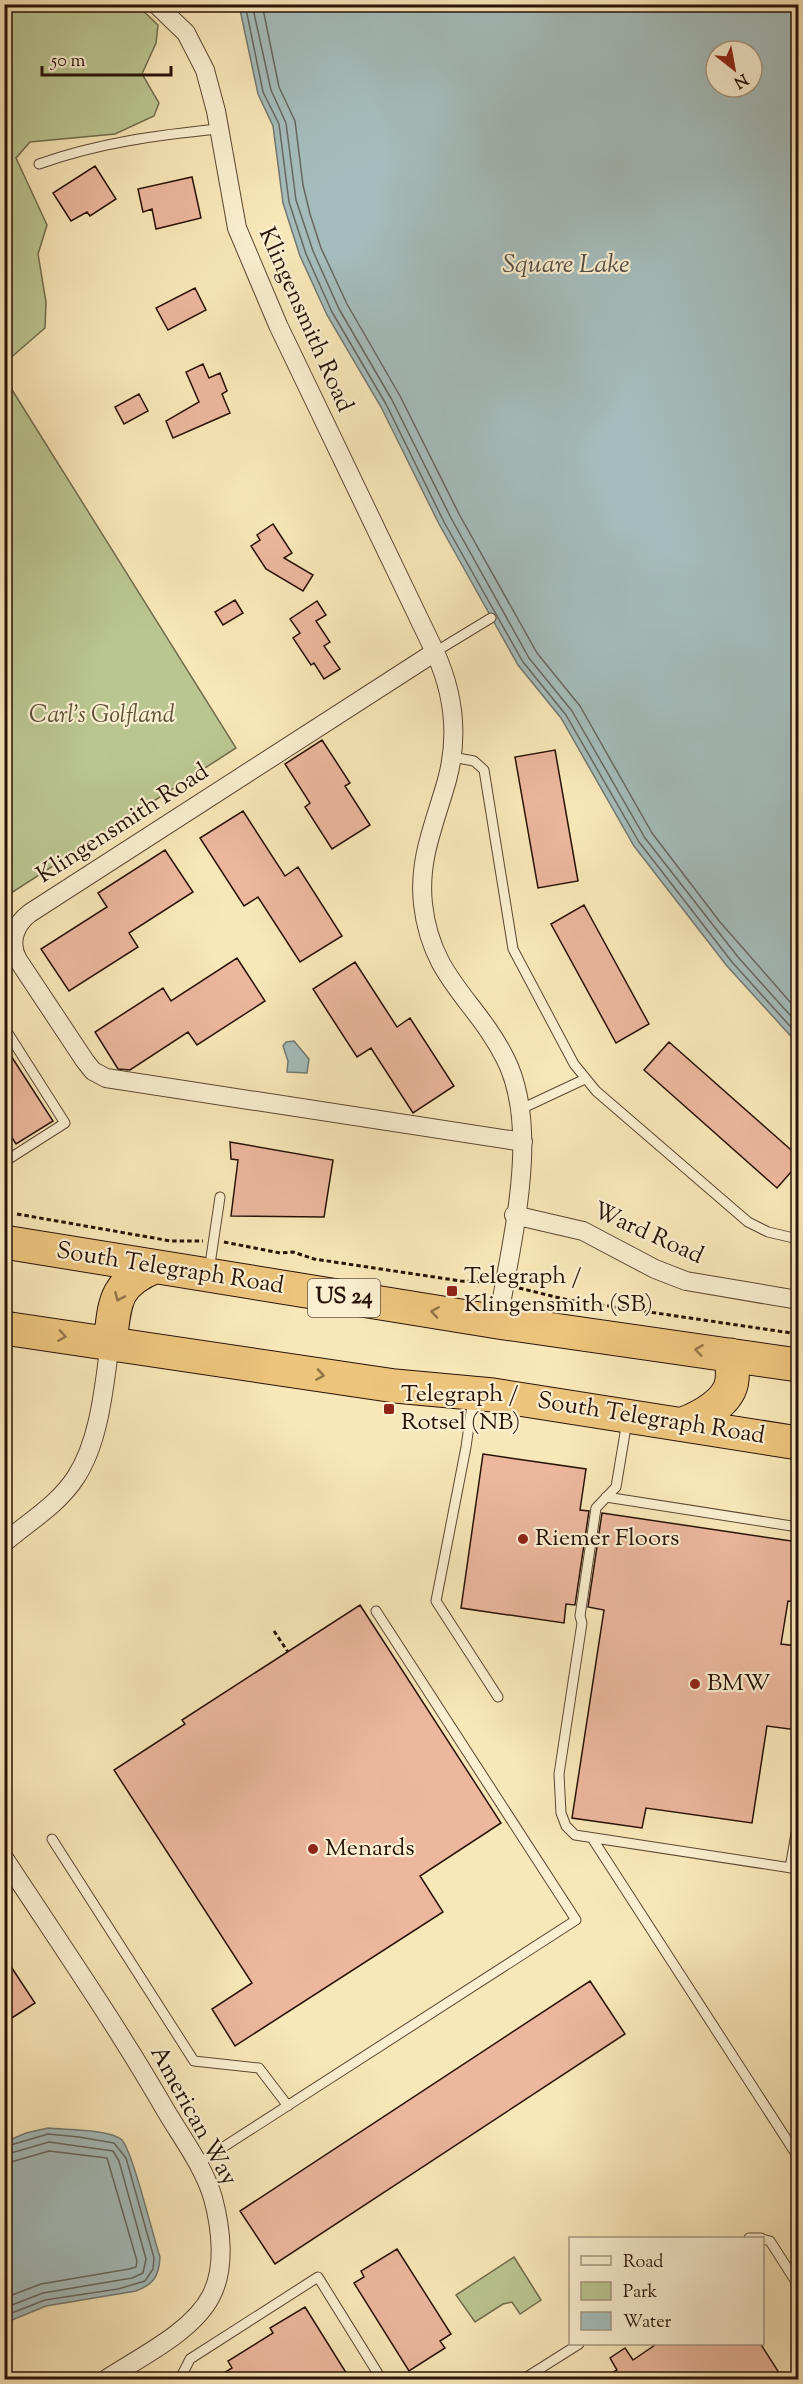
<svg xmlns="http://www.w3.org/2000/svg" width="803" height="2384" font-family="'Sorts Mill Goudy',serif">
  <rect width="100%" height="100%" fill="#f8e7b8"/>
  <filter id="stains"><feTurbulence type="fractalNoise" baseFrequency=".00333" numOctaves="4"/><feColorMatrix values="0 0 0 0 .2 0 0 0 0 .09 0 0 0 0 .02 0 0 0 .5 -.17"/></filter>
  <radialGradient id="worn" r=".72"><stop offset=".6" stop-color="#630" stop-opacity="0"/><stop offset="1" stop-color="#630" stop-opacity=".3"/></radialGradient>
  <path fill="#bac691" stroke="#716c4c" stroke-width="1.5" d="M137 5 158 25 156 43 142 74 159 103 154 116 115 134 30 142 16 158 47 225 38 254 46 302 45 328 7 361 4 357 5 5Z
    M4 377 236 748 5 897H4Z
    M514 2257 541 2300 520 2314 512 2302 503 2304 475 2322 456 2295Z"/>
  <path fill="#a4bcbb" stroke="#727873" stroke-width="1.5" fill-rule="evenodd" d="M239 5H798V1044L727 966 634 846 561 718 518 665 439 524 381 407 327 315 300 256 283 203 273 126 258 94ZM716 51H752V87H716Z
    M294 1041 309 1059 307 1073 287 1072 288 1061 283 1046 286 1042Z
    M48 2128C66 2130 107 2129 121 2139 132 2148 153 2237 160 2257 159 2276 154 2284 136 2291L46 2306 5 2323V2142L26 2133Z"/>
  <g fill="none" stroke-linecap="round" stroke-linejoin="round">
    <path stroke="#666761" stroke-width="1.5" d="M245 4 263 92 279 124 289 202 306 254 332 312 386 404 444 522 523 662 566 715 639 842 732 962 798 1035
      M252 4 271 90 286 123 296 200 313 251 339 309 392 400 451 518 529 658 572 711 645 838 738 957 798 1024
      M262 4 279 87 295 121 303 185 310 214 321 248 347 304 400 396 459 514 537 653 580 706 652 833 720 922 798 1011
      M4 2147 48 2134 79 2137 114 2143 126 2158 154 2258 153 2269 145 2281 118 2289 45 2300 4 2316
      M4 2155 49 2142 113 2151 119 2161 146 2259 143 2273 132 2278 43 2293 4 2308
      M4 2164 49 2151 107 2158 137 2261 136 2267 129 2269 41 2284 4 2298"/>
  </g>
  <path fill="#ecb79d" stroke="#281207" stroke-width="1.5" d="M95 166 116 199 90 216 87 212 71 221 53 193Z
    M192 177 201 218 156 229 152 209 143 212 138 189Z
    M195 288 206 310 168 330 156 308Z
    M203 364 209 378 220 373 227 391 222 394 230 413 173 438 166 421 199 402 186 372Z
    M139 394 148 411 124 424 115 407Z
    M273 524 292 553 284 558 313 575 303 591 266 569 251 546 260 540 257 535Z
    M235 600 243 613 223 625 215 612Z
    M317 601 326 615 316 621 330 642 324 646 340 669 324 679 314 663 311 665 293 638 300 633 290 619Z
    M322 740 350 783 345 786 370 825 332 849 305 807 310 803 285 764Z
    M555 750 578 881 538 888 515 757Z
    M243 811 285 876 298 867 342 936 300 962 258 897 244 906 200 838Z
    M165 850 193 892 129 933 138 947 69 991 41 949 107 907 98 893Z
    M584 905 649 1024 616 1043 551 924Z
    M237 958 265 1001 197 1045 188 1032 130 1070 118 1069 95 1032 163 988 171 1001Z
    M355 962 397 1027 410 1018 454 1086 413 1113 371 1048 357 1057 313 989Z
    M669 1042 798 1156V1164L777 1188 644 1070Z
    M4 1045 53 1121 16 1144 4 1125Z
    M230 1142 333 1160 324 1217 231 1216 238 1160 231 1159Z
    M483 1454 586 1469 580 1510 589 1511 575 1605 566 1604 564 1623 461 1608Z
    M602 1513 798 1542V1602L788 1601 781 1644 798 1646 797 1730 767 1726 752 1823 646 1808 642 1828 572 1818 604 1610 588 1607Z
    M360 1605 501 1823 420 1876 443 1912 235 2046 212 2009 252 1983 114 1770 185 1724 182 1720Z
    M4 1956 35 2003 4 2023Z
    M590 1981 625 2034 275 2264 240 2211Z
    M397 2249 451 2334 440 2341 445 2348 409 2371 354 2283 364 2277 361 2271Z
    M305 2307 350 2379H214L232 2368 228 2361 273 2333 270 2328Z
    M658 2343H760L783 2379H715L711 2374 703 2379H601L617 2370 610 2358 625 2348 633 2360Z"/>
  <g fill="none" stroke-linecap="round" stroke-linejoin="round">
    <g stroke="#5c4733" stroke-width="11">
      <path id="lane" d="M39 164C98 143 157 135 219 129
        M435 652 491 618
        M452 757 474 761 484 770 513 949 574 1064 596 1091 748 1222 768 1232 798 1239
        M4 1027 65 1123 4 1162
        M521 1109 585 1079
        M4 1208 5 1237
        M209 1271 220 1197
        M473 1398 466 1447 436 1601 498 1697
        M627 1421 616 1487 596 1508 580 1616 582 1623 559 1774 561 1813 566 1826 575 1835 798 1869
        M606 1497 798 1527
        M592 1838 798 2157
        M52 1839 194 2061 259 2068 288 2106
        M790 1868 798 1822
        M197 2164 576 1920 376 1611
        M749 2238H761
        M762 2239 770 2241 798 2285
        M183 2380 181 2377 190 2359 318 2277 382 2380
        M522 2380 579 2344"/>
    </g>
    <g stroke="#5c4733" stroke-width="20">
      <path id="street" d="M156 4 186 33 205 70 216 111 237 228 278 325 435 652C454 694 459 736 447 780 435 823 418 859 423 904 431 978 476 1000 505 1058 542 1130 510 1245 498 1322
        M435 652 30 913C15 924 8 943 18 960L85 1061 93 1071 106 1078 523 1142
        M514 1215 583 1231 655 1269 686 1281 798 1300
        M4 1543C28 1522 58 1505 76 1477 100 1440 104 1386 110 1343
        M4 1858C59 1942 116 2024 166 2111 182 2138 204 2167 213 2198 221 2228 226 2268 211 2296 193 2332 138 2358 105 2380"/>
    </g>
    <g stroke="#281207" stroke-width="35">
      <path id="highway" d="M4 1242 498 1322 798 1365
        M4 1328 395 1386 493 1395 798 1443
        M110 1343C115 1304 113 1284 154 1267
        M683 1424C701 1417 730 1402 732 1380 733 1372 732 1363 731 1355"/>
    </g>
    <path stroke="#281207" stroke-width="3" stroke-dasharray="4.5 3" stroke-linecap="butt" d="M17 1214 171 1241H203
      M224 1242 280 1253 293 1252 314 1259 461 1281 489 1282
      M519 1288 568 1300 798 1334
      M274 1631 288 1652"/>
    <use href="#lane" stroke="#faefd1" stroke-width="9"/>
    <use href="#street" stroke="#faefd1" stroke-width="18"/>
    <use href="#highway" stroke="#ecc47c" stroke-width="33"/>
  </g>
  <defs><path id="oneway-chevron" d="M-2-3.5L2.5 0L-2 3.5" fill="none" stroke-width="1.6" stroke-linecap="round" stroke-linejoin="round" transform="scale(1.5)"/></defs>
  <g stroke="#947447">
    <use href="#oneway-chevron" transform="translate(119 1297) rotate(114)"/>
    <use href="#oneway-chevron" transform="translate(435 1312) rotate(-171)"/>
    <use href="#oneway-chevron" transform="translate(62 1336) rotate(8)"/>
    <use href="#oneway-chevron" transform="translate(699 1350) rotate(-172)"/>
    <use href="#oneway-chevron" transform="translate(320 1375) rotate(9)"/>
  </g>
  <g fill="#8f2418" stroke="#faefd1" stroke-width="2">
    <rect x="446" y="1285" width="12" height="12" rx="3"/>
    <rect x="383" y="1403" width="12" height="12" rx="3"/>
    <circle cx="523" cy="1539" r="6"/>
    <circle cx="695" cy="1684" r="6"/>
    <circle cx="313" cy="1849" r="6"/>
  </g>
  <g text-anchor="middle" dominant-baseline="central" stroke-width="4.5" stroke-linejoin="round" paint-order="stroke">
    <rect fill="#faefd1" stroke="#675444" stroke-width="1.5" x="308" y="1279" width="72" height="38" rx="4.5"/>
    <g font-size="22" font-weight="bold" fill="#281207">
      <text x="344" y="1298">US 24</text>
    </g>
    <g font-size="24" fill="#281207" stroke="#faefd1">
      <text transform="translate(305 320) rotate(66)">Klingensmith Road</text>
      <text transform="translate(123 824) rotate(-33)">Klingensmith Road</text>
      <text transform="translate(648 1234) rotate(24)">Ward Road</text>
      <text transform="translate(170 1269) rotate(9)">South Telegraph Road</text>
      <text transform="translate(651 1419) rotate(9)">South Telegraph Road</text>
      <text transform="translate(193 2116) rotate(61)">American Way</text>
    </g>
    <g font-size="24" font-style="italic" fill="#5b5137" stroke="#faefd1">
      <text x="102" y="716">Carl's Golfland</text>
    </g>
    <g font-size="24" fill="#281207" stroke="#faefd1" text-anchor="start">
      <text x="464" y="1277">Telegraph /<tspan x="464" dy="28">Klingensmith (SB)</tspan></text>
      <text x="401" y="1395">Telegraph /<tspan x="401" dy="28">Rotsel (NB)</tspan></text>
      <text x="535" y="1539">Riemer Floors</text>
      <text x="707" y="1684">BMW</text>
      <text x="325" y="1849">Menards</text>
    </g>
    <g font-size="26" font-style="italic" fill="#534e46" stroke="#faefd1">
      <text x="566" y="265">Square Lake</text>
    </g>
  </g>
  <rect width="803" height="2384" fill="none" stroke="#f8e7b8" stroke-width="24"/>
  <rect x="6" y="6" width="791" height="2372" fill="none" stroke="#281207" stroke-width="3"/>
  <rect x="12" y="12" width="779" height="2360" fill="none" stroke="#281207" stroke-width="1.5"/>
  <rect x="569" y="2237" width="195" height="108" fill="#faefd1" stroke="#a69780" stroke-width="1.5"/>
  <rect x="581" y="2256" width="30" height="9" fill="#faefd1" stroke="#a69780" stroke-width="1.5"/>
  <text x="623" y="2267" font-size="18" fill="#281207">Road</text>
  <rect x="581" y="2282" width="30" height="18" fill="#bac691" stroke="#a69780" stroke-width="1.5"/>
  <text x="623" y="2297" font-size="18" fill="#281207">Park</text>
  <rect x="581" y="2312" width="30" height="18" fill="#a4bcbb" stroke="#a69780" stroke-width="1.5"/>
  <text x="623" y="2327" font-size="18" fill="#281207">Water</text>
  <g transform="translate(734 69) rotate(149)"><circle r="28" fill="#faefd1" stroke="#a69780" stroke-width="1.5"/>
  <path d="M0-4.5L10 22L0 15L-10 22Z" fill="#8f2418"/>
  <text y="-9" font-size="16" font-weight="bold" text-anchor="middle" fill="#281207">N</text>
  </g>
  <path d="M42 66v9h129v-9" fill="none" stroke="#281207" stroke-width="3"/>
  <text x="51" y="66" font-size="18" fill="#281207" stroke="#faefd1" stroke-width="4.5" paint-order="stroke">50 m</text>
  <rect width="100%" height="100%" filter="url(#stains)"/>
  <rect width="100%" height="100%" fill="url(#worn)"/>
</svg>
